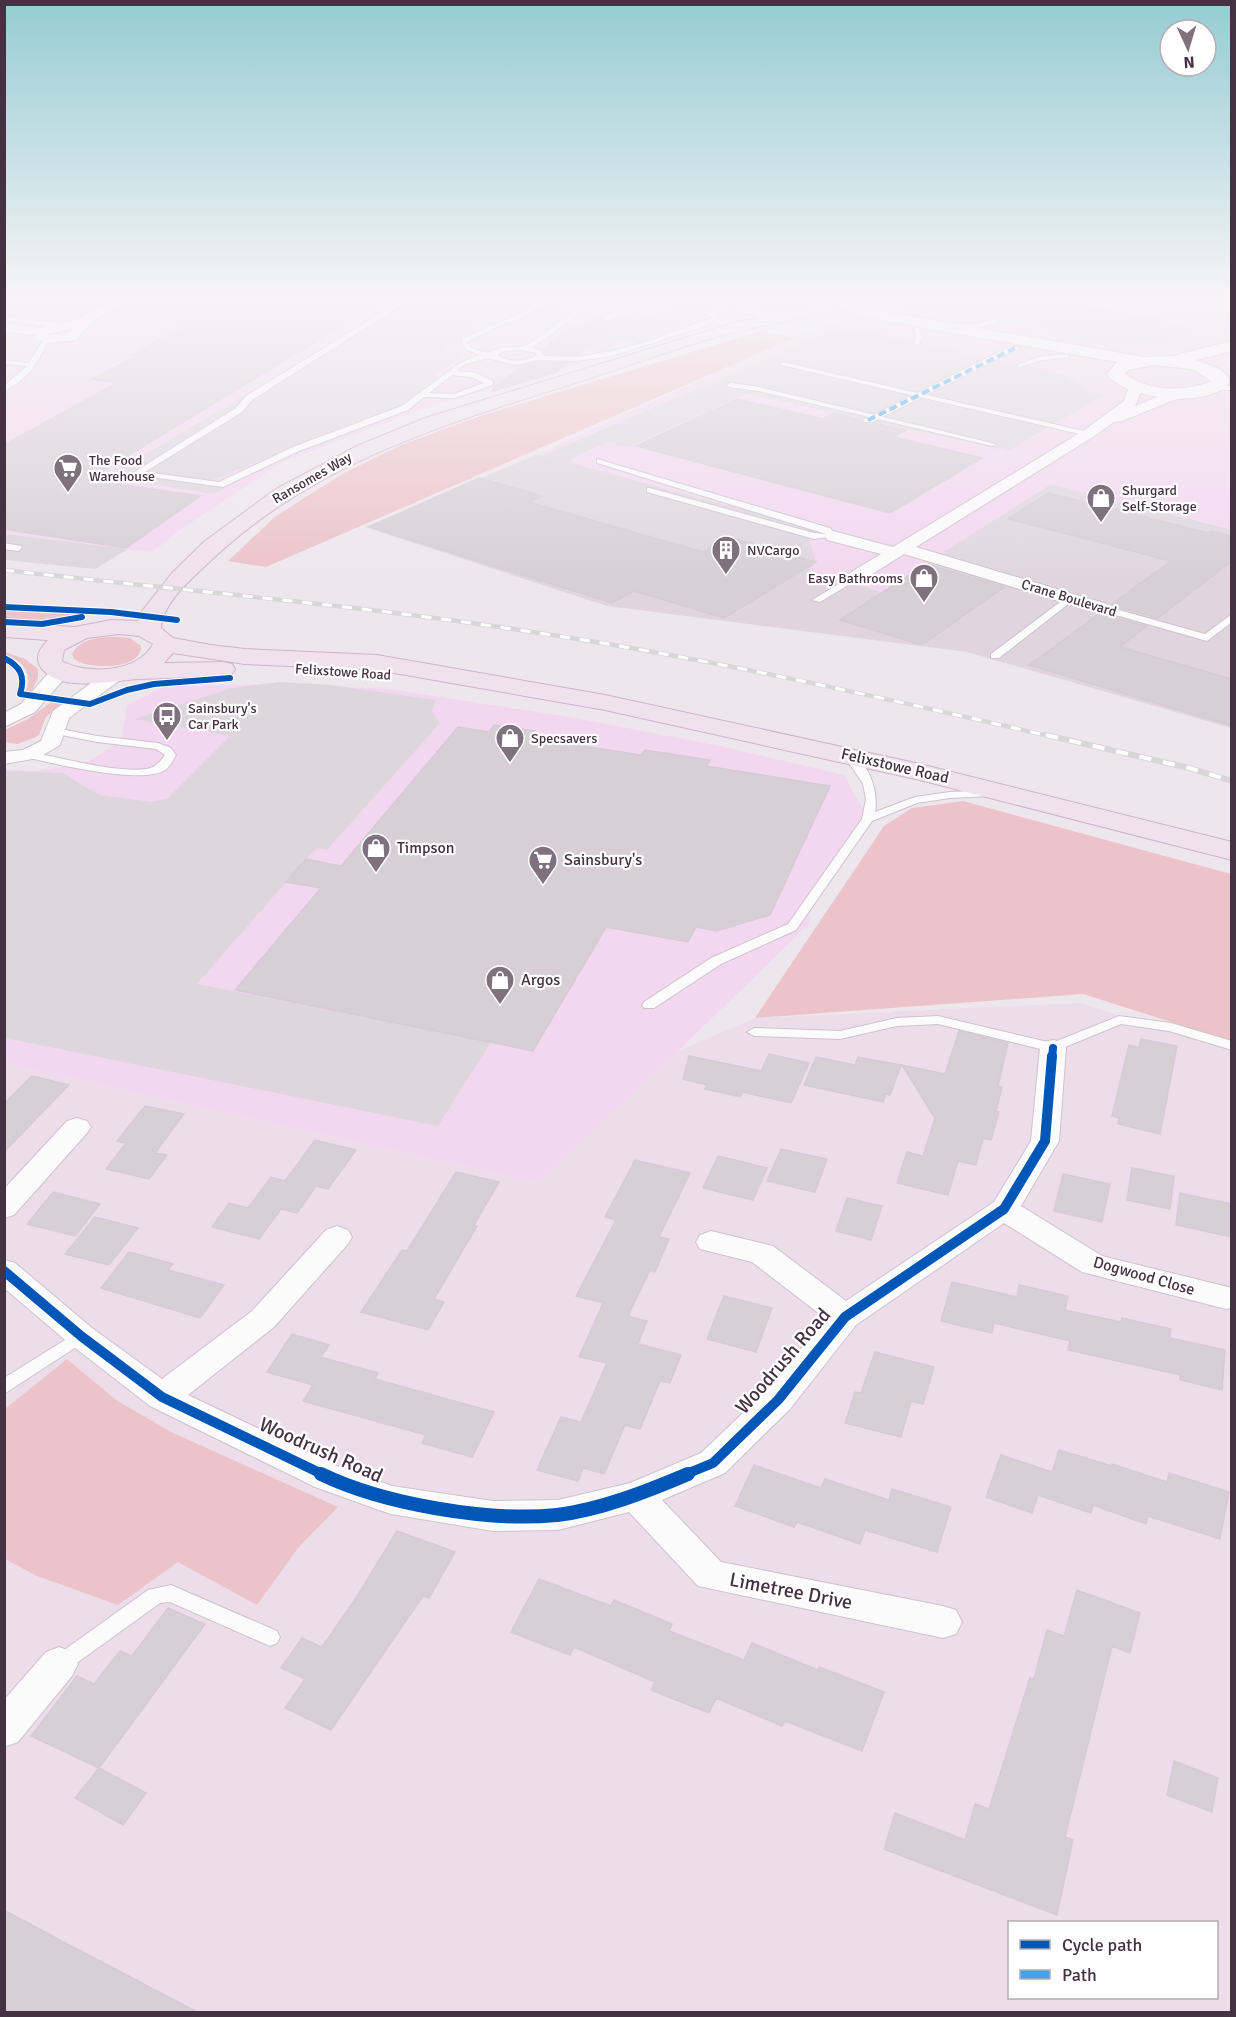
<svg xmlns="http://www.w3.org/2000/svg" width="1236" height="2017" font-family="Signika,sans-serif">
  <rect width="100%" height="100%" fill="#eee6ed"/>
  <path fill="#edddeb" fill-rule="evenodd" d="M1080 1003 1231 1051V2012H5V1063L536 1182 677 1052 755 1018ZM1010 1922H1216V1998H1010Z"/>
  <path fill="#f3d7f0" d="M131 299H670L665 305 718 311 725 317 637 348 436 404 283 462 180 530 152 552 5 534V322L36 326 62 334Z
    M896 299H1231V528L1051 484 881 592 807 570 809 539 821 531 538 454 794 338Z
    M265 684 389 689 570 717 720 746 844 775 868 819 811 902 809 924 677 1052 536 1182 5 1063 4 769 35 771 84 764 121 741 127 705 163 687Z"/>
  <path fill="#e0d5df" d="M5 299H131L62 334 36 326 5 322Z
    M538 454 822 531 809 539 816 562 808 570 881 592 1051 484 1231 529V728L967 652 607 606 365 527Z"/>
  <path fill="#ecc3c9" d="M734 299H825V301C806 320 760 308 737 303Z
    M762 331 794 338 266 567 228 561 276 516 344 473 401 445 480 416Z
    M5 608 82 613C58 626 31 623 5 620Z
    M120 637 130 638 141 646C142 670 88 670 74 659L72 654C80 637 104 637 120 637Z
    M5 652 25 659 38 669V678L31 692 26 691C33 672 23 661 5 655Z
    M51 702 61 704 46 717 39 735 34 738 17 744 5 742V730L28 719Z
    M963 801 1231 874V1041L1083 994 755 1018 884 826 912 808Z
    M67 1359 116 1400 171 1432 338 1507 298 1548 257 1605 178 1562 118 1605 37 1576 5 1559V1409Z"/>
  <path fill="#ddd6dc" d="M408 299H567L570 302 547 318 494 314 440 350 466 354 436 374 432 377 437 378 398 407 328 432 215 479 224 489 214 494 107 477Z
    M896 299H1050L1169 321 1168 325 1189 328 1165 344 1149 341 1127 343 1116 341 1108 346 1052 336 1059 331 997 321 974 313 963 318 903 306 908 303 893 300Z
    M597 315 641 319 644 317 700 322 666 337 652 336 644 342 619 339 605 351 583 350 607 330 573 326Z
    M834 330 850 334 865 333 882 335 1063 374 1081 385 1082 391 1104 395 1008 451 746 393 629 447 607 442 572 458 570 463 544 455Z
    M5 534 128 549 95 569 5 560Z
    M280 682 331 685 436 700 432 711 440 723 327 850 317 848 306 859 197 984 491 1042 438 1126 5 1038V771L63 773 99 795 152 802 168 798 230 736 134 719 232 688Z"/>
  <path fill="#d7ced6" stroke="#d6cbd5" stroke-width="1.5" d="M4 299H99L53 320 4 315Z
    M130 299H385L88 480 200 496 126 548 4 529V445L117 383 92 379 136 356 131 355 189 325 113 316V311Z
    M573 326 608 330 577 355 545 354 543 350Z
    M538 362 567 363 556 372 493 391V389L522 366Z
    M737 399 823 419 834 413 861 420 864 424 875 423 906 430 894 437 982 458 890 513 636 446Z
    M479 478 542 496 529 502 703 552 729 537 816 562 724 618 634 591 612 603 369 527Z
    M1048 493 1209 533 1211 531 1232 536V561L1158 618 1111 605 1171 561 1008 519Z
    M926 564 1004 587 922 645 840 620Z
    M1099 614 1147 626 1120 647 1232 679V726L1029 665Z
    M494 725 535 731 530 738 641 755 645 750 710 760 706 766 830 786 770 915 716 931 696 927 688 942 606 927 533 1051 235 990 321 888 286 882 306 859 341 866 458 727 489 732Z
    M959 1031 1008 1043 998 1086 1002 1087 996 1111 999 1112 991 1140 983 1138 976 1165 958 1161 948 1195 897 1183 907 1152 923 1156 935 1118 902 1065 945 1074Z
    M1141 1039 1177 1046 1160 1134 1118 1124 1119 1118 1112 1116 1129 1045 1139 1048Z
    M769 1054 809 1063 791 1103 742 1092 740 1097 705 1089 707 1085 683 1079 689 1056 761 1071Z
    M816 1057 855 1065 858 1057 901 1065 890 1095 886 1094 883 1102 804 1085Z
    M32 1076 69 1085 4 1152V1104Z
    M145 1106 184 1114 155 1153 167 1155 149 1179 106 1169 126 1143 117 1141Z
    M315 1140 356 1150 328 1189 316 1186 297 1213 281 1209 259 1239 212 1227 229 1203 248 1208 271 1177 285 1181Z
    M781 1149 827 1159 815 1192 767 1181Z
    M718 1156 767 1168 753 1200 703 1188Z
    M635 1160 690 1173 659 1237 669 1239 655 1272 650 1270 628 1316 647 1321 638 1344 681 1355 670 1383 660 1381 640 1429 625 1425 604 1474 583 1468 578 1481 537 1470 561 1417 581 1422 607 1363 579 1357 603 1303 576 1296 616 1220 605 1217Z
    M1132 1168 1174 1176 1170 1209 1127 1200Z
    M456 1172 499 1182 474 1225 477 1226 434 1299 444 1302 428 1330 361 1312 402 1250 407 1251Z
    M1063 1174 1110 1184 1102 1222 1054 1211Z
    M53 1192 100 1204 75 1236 27 1224Z
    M1180 1193 1232 1204V1237L1176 1225Z
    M847 1198 882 1206 871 1240 836 1231Z
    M95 1217 138 1228 109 1265 65 1254Z
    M129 1252 173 1264 168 1270 224 1285 200 1318 101 1288Z
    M952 1282 1017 1297 1019 1285 1068 1296 1065 1310 1121 1322 1122 1318 1171 1329 1170 1338 1225 1350 1222 1390 1180 1380V1375L1068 1350 1070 1341 994 1323 992 1333 941 1321Z
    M724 1296 772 1308 756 1352 707 1339Z
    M292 1334 329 1345 321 1357 378 1373 375 1379 494 1412 472 1457 422 1443 426 1435 303 1401 313 1385 267 1372Z
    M875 1352 934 1367 923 1404 911 1401 901 1437 845 1423 855 1392 861 1393Z
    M1059 1450 1112 1466V1464L1167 1482 1169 1473 1229 1492 1220 1539 1148 1516 1146 1524 1093 1505 1091 1513 1038 1495 1032 1513 986 1497 1001 1455 1052 1472Z
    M754 1465 821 1488 825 1479 889 1500 892 1489 951 1507 937 1552 865 1530 860 1544 797 1522 794 1527 735 1506Z
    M397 1531 455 1552 429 1598 423 1596 331 1730 285 1708 305 1679 281 1668 302 1638 322 1647 356 1598Z
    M539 1579 611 1606 614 1600 672 1624 669 1631 744 1660 752 1643 818 1670 819 1667 884 1692 862 1751 785 1721 782 1726 716 1698 709 1713 651 1690 655 1682 574 1647 570 1655 511 1632Z
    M1077 1590 1140 1613 1130 1653 1112 1646 1065 1837 1073 1840 1057 1915 884 1849 895 1813 965 1840 975 1804 989 1809 1030 1678 1034 1679 1047 1630 1064 1636Z
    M168 1608 205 1624 99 1768 31 1736 77 1676 94 1684 120 1651 132 1656Z
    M1174 1761 1218 1778 1212 1812 1167 1795Z
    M99 1768 146 1793 123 1825 75 1798Z
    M4 1910 56 1938 199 2013H4Z"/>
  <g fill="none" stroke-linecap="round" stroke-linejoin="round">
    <g stroke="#ccc3cb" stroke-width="2">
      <path id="service" d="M404 299H411L252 400 242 412 145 472 219 482 293 447 402 406 460 363 480 355 467 350 461 340C486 327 512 319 536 303L534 299H540L541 305 517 321 500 325 467 342 471 348 487 353 502 347H525L579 308 628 299 630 302 583 311 532 348 540 350 544 356 576 357 612 351 646 342 713 317C693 309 649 304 629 310 621 312 615 317 608 321L603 320C626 298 660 304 689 308 701 310 712 311 721 317L704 327 612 356 576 361 538 360 516 365 487 358 464 365 457 371 476 373 493 381V385L455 398 424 397 408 410 299 451 223 487 137 475 133 473 236 408 246 396ZM521 350 536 353 537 355C524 362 510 363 497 355L504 351ZM452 375 471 377 484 383 454 394 429 393Z
        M651 299H695L738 306 735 308 694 304 692 301 653 302Z
        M4 317 66 324 69 326 66 328 4 321Z
        M997 319 999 322C985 326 965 333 951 326L954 324H977Z
        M917 327 920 329 922 337 920 343 917 345 914 343 916 337 914 329Z
        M44 338 49 339C39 361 28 380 4 391V386L27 366 4 364V360L29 363Z
        M1068 354 1070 357 1043 360 1020 367 1016 365 1042 356Z
        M783 362 1088 432 1092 434 1088 436 781 365V363Z
        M731 383 759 387 996 444 992 446 759 391 728 387 727 385Z
        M1215 385 1232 386V390L1212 389 1211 387Z
        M597 459 830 528 837 536 833 539 829 537 814 539 647 492V488H650L814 533 826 534 597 463Z
        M4 543 21 546 22 548 18 551 4 549Z
        M857 573 862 576 860 578 820 602 812 600Z
        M1068 596 1076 598 999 658H991V654Z
        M1101 605 1205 634 1232 614V622L1207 641 1098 610V606Z
        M55 728 97 736 158 743 171 748 176 755C173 760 170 767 165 770 143 785 54 764 26 757V753L30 752C63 758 115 773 147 769 156 767 160 762 165 755L156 749 97 742 51 733V729Z
        M848 751C868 759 879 792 875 812L915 797 950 792 991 790 997 793 991 796 950 798 917 803 872 821 796 930 721 964 654 1008H644L642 1005 644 1002 711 958 788 924 862 819 866 799 863 784 843 754Z
        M938 1016 1052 1043 1119 1016 1171 1023 1232 1041V1050L1169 1031 1121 1024 1053 1052 938 1024 897 1026 840 1039 754 1036 747 1032 754 1028 840 1031 897 1018Z
        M81 1330 87 1332 89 1336 87 1340 4 1394V1378Z
        M171 1585 277 1631 280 1637 277 1643 270 1646 263 1643 170 1602 160 1603 67 1670 60 1673 53 1670 50 1664 53 1658 148 1590Z"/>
    </g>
    <g stroke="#ccc3cb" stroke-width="2">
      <path id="pedestrian" d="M1011 346 1020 348 872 422H864L863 420Z"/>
    </g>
    <g stroke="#ccc3cb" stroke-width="2">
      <path id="minor" d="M114 299H128L89 324 77 340 46 343 36 339 35 335 4 332V324L42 328 81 318ZM73 328 68 333 48 335V334Z
        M1136 383 1143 387 1135 406 1165 394 1189 389 1196 393 1194 396 1174 400 1122 421 1114 422 1093 437 916 547 1107 604 1110 608 1107 612H1095L904 554 863 580H851L848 576 851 572 881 554 827 540 825 536 833 531 893 547 1083 431 1124 401 1129 387Z
        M61 665 68 667 71 671 35 712 4 727V713L21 704 54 667Z
        M113 670 120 672 123 676 120 680 69 718 60 745 38 758 4 764V752L23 750 41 741 53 711 106 672Z
        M1053 1040 1062 1042 1066 1048 1059 1141 1021 1206 1102 1256 1232 1288V1308L1226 1309 1082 1272 1004 1223 856 1325 790 1409 725 1473 662 1500 721 1562 943 1606 956 1610 962 1622 956 1634 943 1638 698 1586 629 1512 558 1530 493 1531 391 1514 379 1510 315 1487 150 1406 70 1344 4 1288V1260L15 1263 92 1328 162 1379 252 1311 326 1230 337 1226 348 1230 352 1237 348 1244 274 1327 188 1395 339 1467 392 1486 493 1501 558 1500 630 1483 701 1453 766 1391 826 1319 752 1262 700 1249 696 1242 700 1235 711 1231 773 1246 846 1301 994 1202 1031 1141 1040 1048 1044 1042Z
        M77 1118 87 1121 91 1127 87 1133 14 1215 4 1218V1189L67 1121Z
        M59 1647 72 1652 78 1664 72 1676 18 1742 4 1747V1700L46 1652Z"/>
    </g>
    <g stroke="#ccc3cb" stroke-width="2">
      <path id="tertiary" d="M831 299C849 299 859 305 876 310L1144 357 1172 356 1232 341V351L1196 360 1220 369 1229 378V383C1210 409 1125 400 1107 374L1117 362 874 319C860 315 838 311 831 299ZM1154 365 1192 369 1211 381C1188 392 1145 392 1125 373L1128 370Z"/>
    </g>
    <g stroke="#d1b2cb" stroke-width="2">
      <path id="primary" d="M719 299C741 299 758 310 782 310 792 310 804 309 814 306 828 302 829 299 844 299L845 302 832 311C803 319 774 323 744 330 691 342 639 363 588 379 449 423 312 461 204 567 188 582 162 605 161 628L173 638 211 645 245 649 377 655 605 695 920 764 1232 842V860L920 780 605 710 377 670 245 664 173 653 164 663 223 662 232 664 235 669 232 674 223 676C195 677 167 678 139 679 114 680 54 695 39 664 35 655 42 646 48 640L4 637V623L75 627 111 620 138 621 142 611 172 573 205 541 276 489 357 446 425 418 733 323 758 318 729 309ZM119 634 139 636 153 644C138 673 87 675 62 661L64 650 87 638Z"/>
    </g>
    <use href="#service" fill="#fcfbfc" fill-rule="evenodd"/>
    <use href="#pedestrian" fill="#fcfbfc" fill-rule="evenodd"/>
    <use href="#minor" fill="#fcfbfc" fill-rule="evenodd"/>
    <use href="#tertiary" fill="#fcfbfc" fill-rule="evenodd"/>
    <use href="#primary" fill="#f0e2ed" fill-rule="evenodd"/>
    <g stroke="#d8d7d8" stroke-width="4.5">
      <path id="rail-far1" d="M4 570C176 590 348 604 519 630 698 656 876 696 1053 737"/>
    </g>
    <g stroke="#d8d7d8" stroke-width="6">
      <path id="rail" d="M1046 735 1189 768 1232 781"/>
    </g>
    <use href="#rail-far1" stroke="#fff" stroke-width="3" stroke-dasharray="10" stroke-linecap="butt"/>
    <use href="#rail" stroke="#fff" stroke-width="4" stroke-dasharray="12" stroke-linecap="butt"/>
    <path stroke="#3fa3ec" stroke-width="4" stroke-dasharray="8 4" stroke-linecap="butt" d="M868 420 1015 348"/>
    <g stroke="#fff" stroke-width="8">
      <path id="cycleway-far3" d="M4 607 111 612 177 620
        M4 622 42 624 82 617
        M4 658C20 666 26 676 20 694L90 704 127 690 154 684 230 678"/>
    </g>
    <g stroke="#fff" stroke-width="12">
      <path id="cycleway-far2" d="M1052 1058 1053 1048"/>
    </g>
    <g stroke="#fff" stroke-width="14">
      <path id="cycleway-far1" d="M4 1271 81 1336 162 1397 324 1475
        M684 1475 713 1463 778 1400 845 1317 1004 1209 1045 1141 1052 1056"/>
    </g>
    <g stroke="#fff" stroke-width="17">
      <path id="cycleway" d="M321 1474C383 1504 488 1522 557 1515 600 1510 648 1491 688 1474"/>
    </g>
    <use href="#cycleway-far3" stroke="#0057b8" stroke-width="6"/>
    <use href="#cycleway-far2" stroke="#0057b8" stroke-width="8"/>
    <use href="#cycleway-far1" stroke="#0057b8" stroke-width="10"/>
    <use href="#cycleway" stroke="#0057b8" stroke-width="14"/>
  </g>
  <linearGradient id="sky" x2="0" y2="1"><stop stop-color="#95ccd2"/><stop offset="0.51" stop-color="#f7f4f7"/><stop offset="1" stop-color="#f7f4f7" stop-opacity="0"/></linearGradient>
  <rect width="1236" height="581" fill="url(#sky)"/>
  <defs>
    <g id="supermarket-pin" transform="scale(1.5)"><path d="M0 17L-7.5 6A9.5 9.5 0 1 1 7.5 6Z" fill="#80717e" stroke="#fff"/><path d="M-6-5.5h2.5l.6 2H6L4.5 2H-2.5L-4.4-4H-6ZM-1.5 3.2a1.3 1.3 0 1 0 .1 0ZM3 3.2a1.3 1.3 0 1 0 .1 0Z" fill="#fff"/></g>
    <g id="shop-pin" transform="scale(1.5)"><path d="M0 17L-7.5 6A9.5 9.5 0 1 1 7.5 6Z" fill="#80717e" stroke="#fff"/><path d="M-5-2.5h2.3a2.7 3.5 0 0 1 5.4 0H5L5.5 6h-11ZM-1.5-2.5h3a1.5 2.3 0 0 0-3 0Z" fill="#fff"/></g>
    <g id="building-pin" transform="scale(1.5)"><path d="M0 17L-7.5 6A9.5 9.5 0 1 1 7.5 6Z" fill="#80717e" stroke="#fff"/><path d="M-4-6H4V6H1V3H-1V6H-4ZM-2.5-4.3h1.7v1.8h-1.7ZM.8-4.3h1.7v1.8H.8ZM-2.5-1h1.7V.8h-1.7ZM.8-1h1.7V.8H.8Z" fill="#fff"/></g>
    <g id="bus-pin" transform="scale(1.5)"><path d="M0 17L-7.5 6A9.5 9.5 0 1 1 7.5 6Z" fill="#80717e" stroke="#fff"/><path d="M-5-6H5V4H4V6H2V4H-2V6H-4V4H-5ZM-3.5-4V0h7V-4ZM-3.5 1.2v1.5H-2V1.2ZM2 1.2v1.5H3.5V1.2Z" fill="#fff"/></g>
  </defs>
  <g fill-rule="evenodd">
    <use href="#supermarket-pin" x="68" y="468"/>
    <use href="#shop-pin" x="1101" y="498"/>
    <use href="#building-pin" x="726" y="550"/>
    <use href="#shop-pin" x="924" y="578"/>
    <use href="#bus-pin" x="167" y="716"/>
    <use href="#shop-pin" x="510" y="738"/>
    <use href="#shop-pin" x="376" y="848"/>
    <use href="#supermarket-pin" x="543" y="860"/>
    <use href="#shop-pin" x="500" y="980"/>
  </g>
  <g text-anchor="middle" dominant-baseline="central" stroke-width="4.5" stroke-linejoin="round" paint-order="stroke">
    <g font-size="14" fill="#443242" stroke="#fff" text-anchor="start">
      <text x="89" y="460">The Food<tspan x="89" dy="16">Warehouse</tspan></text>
      <text x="1122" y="490">Shurgard<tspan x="1122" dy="16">Self-Storage</tspan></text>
      <text x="747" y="550">NVCargo</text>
      <text x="903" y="578" text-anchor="end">Easy Bathrooms</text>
      <text x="188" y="708">Sainsbury's<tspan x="188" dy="16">Car Park</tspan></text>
      <text x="531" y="738">Specsavers</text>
    </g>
    <g font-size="14" fill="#443242" stroke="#fff">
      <text transform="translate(312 478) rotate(-30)">Ransomes Way</text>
      <text transform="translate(1069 598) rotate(17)">Crane Boulevard</text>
      <text transform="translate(343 672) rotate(4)">Felixstowe Road</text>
    </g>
    <g font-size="16" fill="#443242" stroke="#fff">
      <text transform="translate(895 766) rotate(13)">Felixstowe Road</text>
      <text transform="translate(1144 1276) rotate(16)">Dogwood Close</text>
    </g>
    <g font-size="16" fill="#443242" stroke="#fff" text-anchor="start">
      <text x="397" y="848">Timpson</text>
      <text x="564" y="860">Sainsbury's</text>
      <text x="521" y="980">Argos</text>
    </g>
    <g font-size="20" fill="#443242" stroke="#fff">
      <text transform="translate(783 1361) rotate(-49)">Woodrush Road</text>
      <text transform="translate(321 1450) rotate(24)">Woodrush Road</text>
      <text transform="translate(791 1591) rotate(11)">Limetree Drive</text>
    </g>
  </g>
  <rect width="1236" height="2017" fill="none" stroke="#443242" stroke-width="12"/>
  <rect x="1008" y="1921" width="210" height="78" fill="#ffffff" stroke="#b4adb3" stroke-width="1.5"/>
  <rect x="1020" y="1940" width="30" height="9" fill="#0057b8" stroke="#b4adb3" stroke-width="1.5"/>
  <text x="1062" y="1951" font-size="18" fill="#443242">Cycle path</text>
  <rect x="1020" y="1970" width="30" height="9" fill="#3fa3ec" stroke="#b4adb3" stroke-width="1.5"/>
  <text x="1062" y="1981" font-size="18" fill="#443242">Path</text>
  <g transform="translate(1188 48) rotate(176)"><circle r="28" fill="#ffffff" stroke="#b4adb3" stroke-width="1.5"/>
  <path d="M0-4.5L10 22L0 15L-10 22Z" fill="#80717e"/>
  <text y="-9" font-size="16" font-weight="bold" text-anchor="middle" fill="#443242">N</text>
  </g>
</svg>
